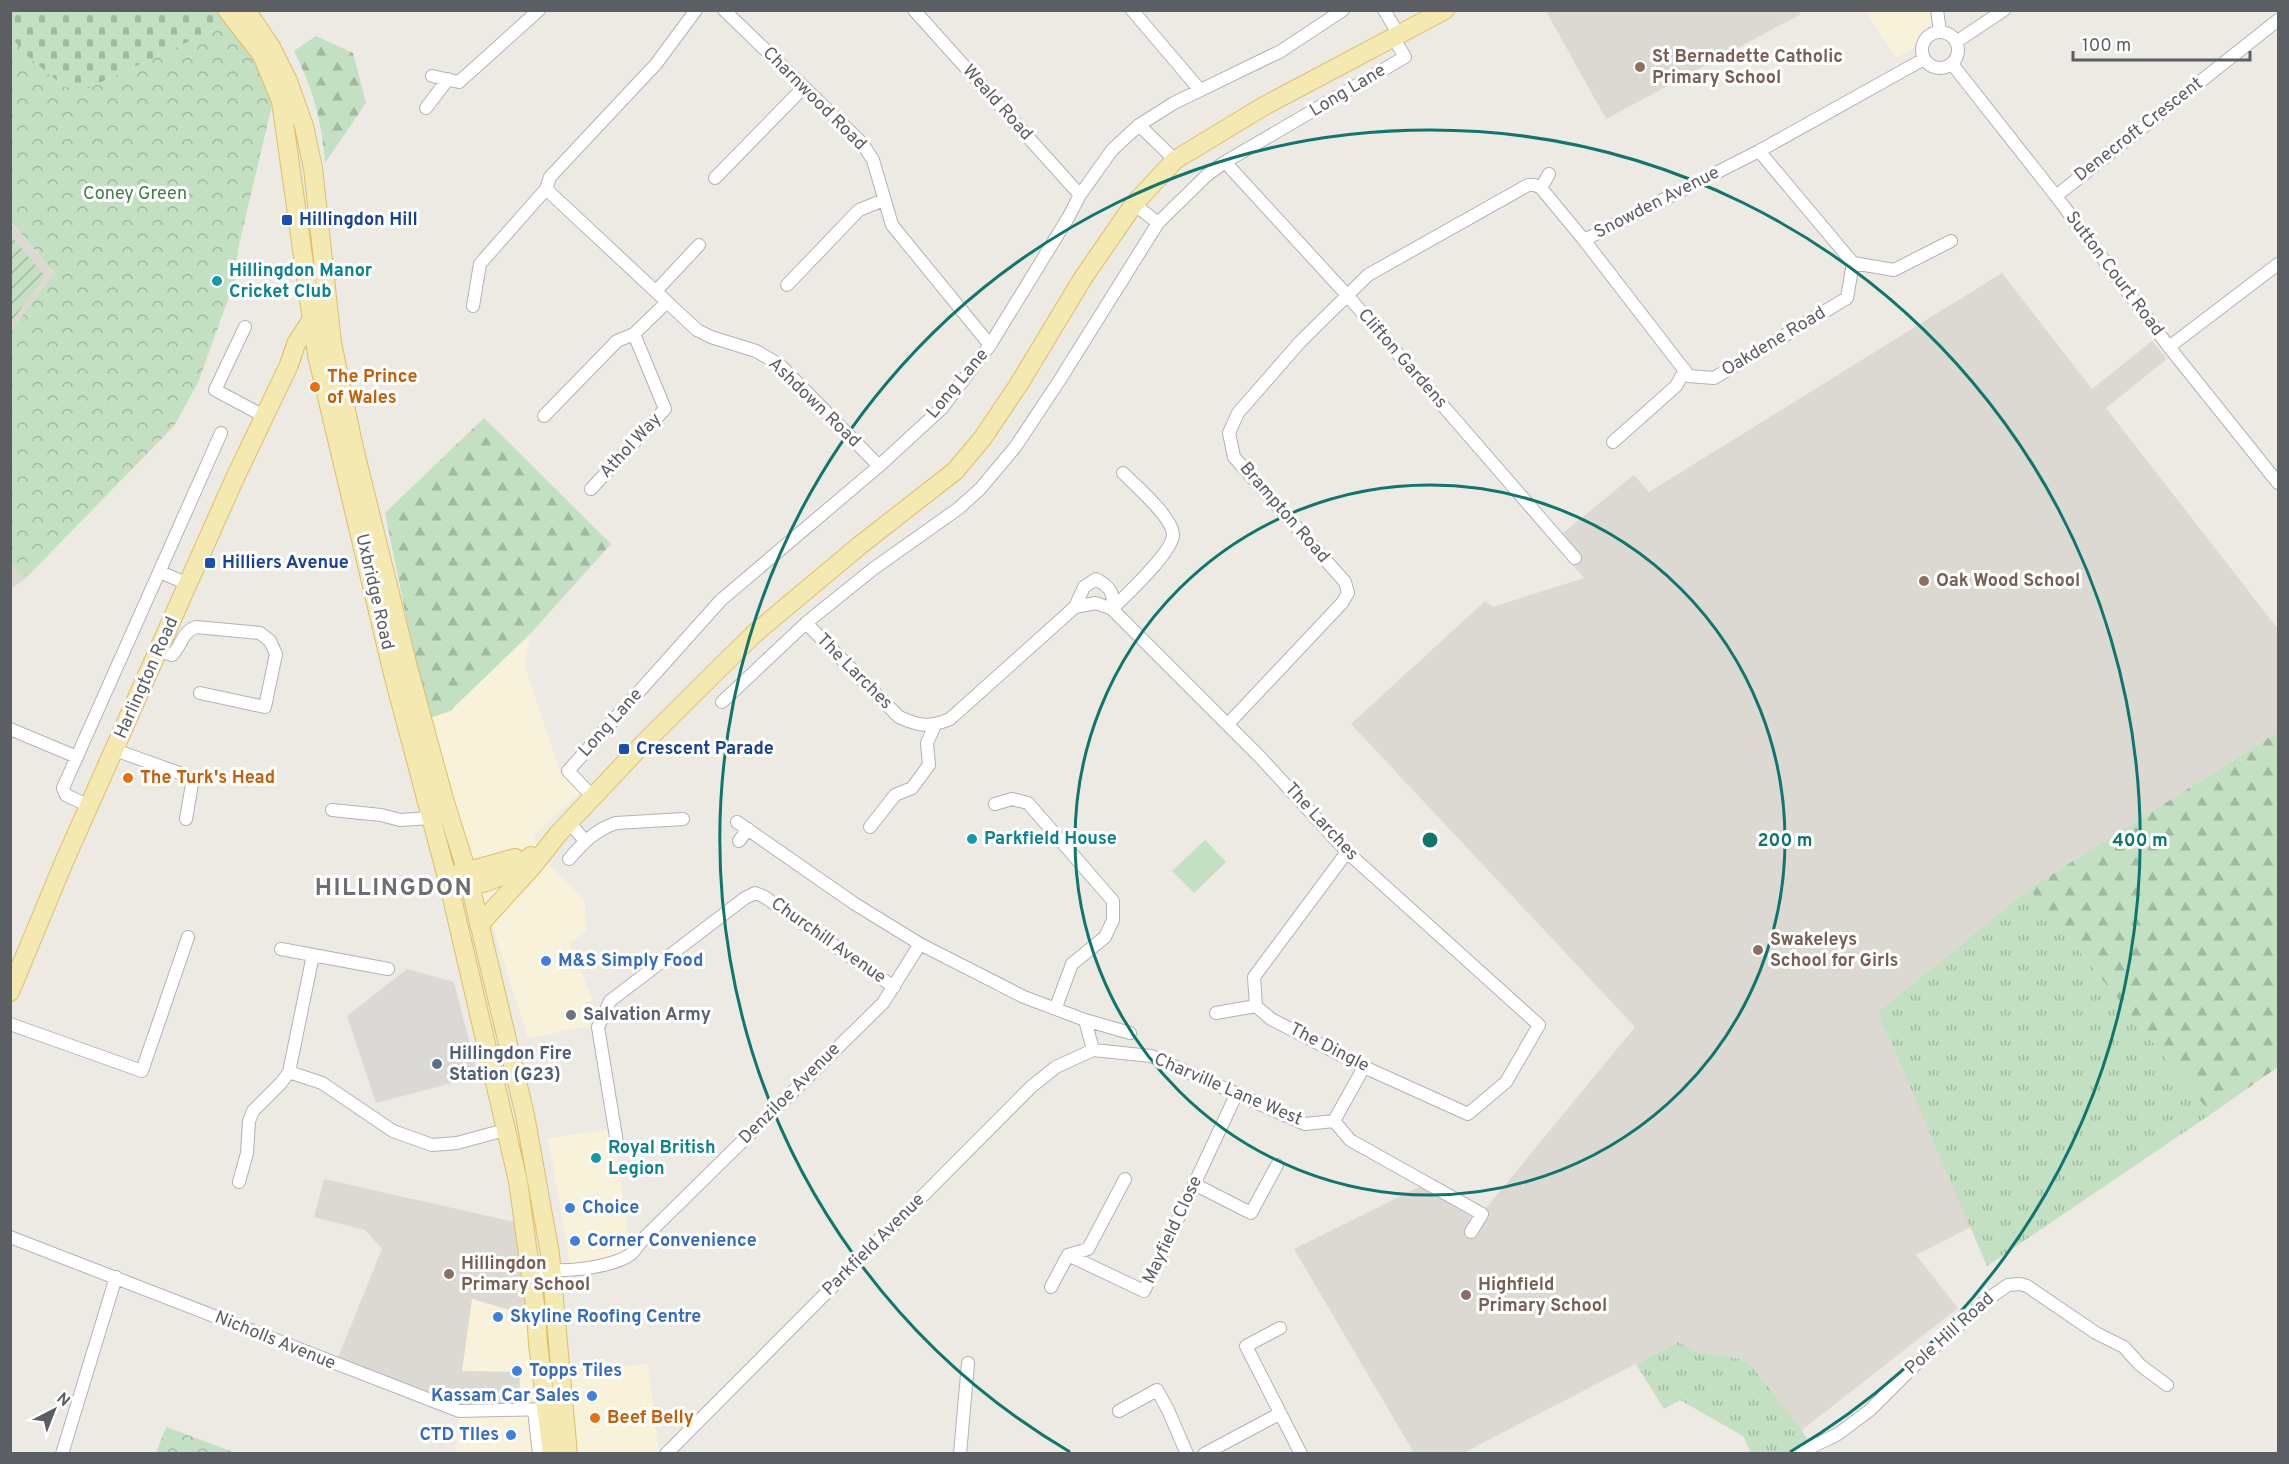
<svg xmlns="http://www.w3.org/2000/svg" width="2289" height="1464" font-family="Overpass,sans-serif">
  <defs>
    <pattern id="grass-tufts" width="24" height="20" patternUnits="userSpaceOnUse" patternTransform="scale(1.5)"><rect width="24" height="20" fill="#c3e0c3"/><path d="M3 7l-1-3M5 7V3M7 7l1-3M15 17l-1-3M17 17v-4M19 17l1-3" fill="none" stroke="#a1b9a2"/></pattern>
    <pattern id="forest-firs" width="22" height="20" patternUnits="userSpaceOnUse" patternTransform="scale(1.5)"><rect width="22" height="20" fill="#c3e0c3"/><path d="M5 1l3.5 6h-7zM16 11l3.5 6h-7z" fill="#a1b9a2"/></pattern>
    <pattern id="cemetery-stones" width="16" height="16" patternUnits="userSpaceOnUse" patternTransform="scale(1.5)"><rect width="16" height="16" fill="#c3e0c3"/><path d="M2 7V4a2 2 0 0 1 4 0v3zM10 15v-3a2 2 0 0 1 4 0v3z" fill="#a1b9a2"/></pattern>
    <pattern id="park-crowns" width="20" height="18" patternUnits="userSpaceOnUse" patternTransform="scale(1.5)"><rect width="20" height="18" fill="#c3e0c3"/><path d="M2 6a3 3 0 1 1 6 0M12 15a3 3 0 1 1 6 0" fill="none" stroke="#a1b9a2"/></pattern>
    <pattern id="garden-furrows" width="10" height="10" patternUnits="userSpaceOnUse" patternTransform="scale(1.5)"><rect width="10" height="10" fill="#c3e0c3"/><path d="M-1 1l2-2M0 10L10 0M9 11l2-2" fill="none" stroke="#a1b9a2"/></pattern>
  </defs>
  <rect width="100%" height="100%" fill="#eceae3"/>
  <path fill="#f9f2db" d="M1865 11H1937L1940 32 1896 58Z
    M530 634 525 668 560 772 588 785 534 835 546 862 585 901 586 932 569 943 593 1001 586 1002 590 1026 528 1038 427 719 450 711Z
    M613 1129 631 1254 571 1269 548 1138Z
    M472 1299 531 1316 536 1375 648 1364 659 1453 455 1454 462 1371Z"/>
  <path fill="#dbd9d5" d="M407 969 454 982 478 1076 376 1103 347 1016Z"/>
  <path fill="#dbd9d2" d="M1798 10 1801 14 1606 119 1546 11Z
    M10 222 55 273 11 332H10Z
    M2002 273 2092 389 2152 341 2167 359 2106 408 2278 629V732L2029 889 1878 1012 1971 1227 1916 1255 1958 1308 1802 1430 1750 1364 1740 1359 1698 1352 1678 1342 1463 1453H1414L1294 1249 1435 1179 1486 1208 1635 1027 1351 724 1485 601 1493 607 1584 578 1552 542 1634 475 1649 492Z
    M11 562 24 580 11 588Z
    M324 1179 519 1223 531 1316 472 1299 462 1371 520 1372 519 1411H459L335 1365 382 1249 365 1230 314 1217Z"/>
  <path fill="url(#grass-tufts)" d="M2029 889 2211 1114 1987 1266 1878 1012Z
    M1678 1342 1698 1352 1740 1359 1750 1364 1802 1430 1811 1447 1797 1453H1751L1743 1436 1680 1400 1664 1409 1636 1364Z"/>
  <path fill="url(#forest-firs)" d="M316 36 353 53 366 103 325 163C322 121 313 89 294 51Z
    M484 418 611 544 530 634 450 711 427 719 385 513Z
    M2278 732V1067L2211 1114 2029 889Z"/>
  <path fill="url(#cemetery-stones)" d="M11 11H218L231 22 74 95 22 52 11 36Z"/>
  <path fill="url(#park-crowns)" d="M231 22 253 52 273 101 238 249 235 280 198 383 174 426 24 580 11 562 10 332 55 273 11 222V36L23 52 74 95Z
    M166 1427 236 1453H156Z"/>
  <path fill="url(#garden-furrows)" d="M11 236 45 276 11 322H10Z"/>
  <path fill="#c3e0c3" d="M1205 840 1226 862 1194 893 1172 871Z"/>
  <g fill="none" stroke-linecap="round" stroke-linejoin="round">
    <g stroke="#b0b3b7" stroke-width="14">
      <path id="minor" d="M724 10 862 143 873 160 892 225 990 345
        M914 10 1080 195
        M1132 10 1200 90
        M1384 10 1399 35
        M1937 10 1940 32
        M1922 50a18 18 0 1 1 36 0a18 18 0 1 1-36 0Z
        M1956 42 2004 10
        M1952 64 2056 196 2169 347 2278 483
        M432 76 459 82 539 10
        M426 108 448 79
        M1139 125 1175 160
        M1225 162 1346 294 1575 558
        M715 178 804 87
        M1541 188 1549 174
        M546 189 697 330 711 337 756 351 780 365 879 466
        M2056 196 2278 20
        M1134 204 1158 223 1207 175 1225 162 1405 57 1394 39
        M1584 240 1689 376 1714 378 1847 298 1853 263 1759 151
        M1853 263 1894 270 1951 241
        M787 285 859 210 884 200
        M656 291 699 245
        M473 306 480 264 546 189 550 177 656 64 696 10
        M245 327 215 390 264 416
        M2169 347 2278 264
        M544 416 617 341 634 334 667 302
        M1613 442 1676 386 1685 370
        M591 489 665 409 634 334
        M160 572 188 584
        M1075 607 1084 587 1096 579C1110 587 1115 593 1112 609
        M1112 609C1125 596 1174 551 1173 534 1172 517 1136 486 1123 473
        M806 623 899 717C919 726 929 728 950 719L1075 607 1096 603 1112 609 1260 757 1347 852 1539 1025 1506 1082 1468 1114 1364 1067 1271 1019 1256 1006 1254 977 1347 852
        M160 651 172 655C182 645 182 632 196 627L260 633 270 641 276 654 265 707 200 693
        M722 702 806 623 873 569 959 508 980 489 1016 446 1061 378 1158 223
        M1228 724 1342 603 1348 593 1345 582 1234 457 1229 433 1238 413 1300 342 1368 275 1528 185H1535L1541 188 1584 240 1759 151 1924 59
        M10 729 77 757
        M115 750 193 778 186 819
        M594 798 568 771 721 600 879 466 942 408 990 345 1068 218 1080 195 1112 150 1139 125 1174 103 1281 51 1343 10
        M995 804 1012 799 1028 803 1113 901V920L1105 937 1072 964 1056 1007
        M89 806 66 795 63 788 221 433
        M332 810 381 815 400 820 431 818
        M737 822 855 904 920 944 1024 997 1085 1020 1093 1050
        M570 823 585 841
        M870 827 895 795 912 788 929 765 927 743 935 725
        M739 841 748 829
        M569 859C583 843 595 830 616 823L683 819
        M281 949 388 969
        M313 955 289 1072 322 1083 393 1131 432 1145 457 1143 505 1130
        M1216 1013 1256 1006
        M1085 1020 1130 1033
        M10 1024 142 1071 188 937
        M1334 1121 1350 1140 1482 1214 1471 1232
        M1334 1121 1364 1067
        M617 1143 598 1027 610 1001 745 898 755 893 763 896 894 987
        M239 1182 247 1153 249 1121 253 1111 281 1083 289 1072
        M1194 1184 1251 1213 1277 1165
        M10 1237 459 1411 547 1409
        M1068 1255 1144 1291 1237 1093
        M530 1265C549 1276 613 1268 631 1254 636 1249 641 1241 646 1236L883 1003 920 944
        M1051 1287 1068 1255 1088 1249 1125 1179
        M1280 1328 1246 1346 1301 1454
        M534 1410 539 1454
        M1119 1411 1157 1390 1168 1410 1187 1454
        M62 1454 116 1277
        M666 1454 1031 1087 1056 1067 1093 1050 1151 1056 1305 1124 1334 1121
        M960 1454 968 1363
        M1204 1454 1279 1414
        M1797 1454 1838 1434 1870 1410 1919 1361 1988 1299 2008 1285 2020 1284 2027 1286 2096 1333 2124 1347 2140 1365 2167 1385"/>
    </g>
    <g stroke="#debe6a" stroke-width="20">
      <path id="primary" d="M227 10 262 55 281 101 317 355 392 670 449 885 518 1181 536 1312 538 1344 552 1454
        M246 10 271 47 288 81 304 126 313 168 332 343 354 448 408 667 444 799 467 872 525 1115 550 1254 568 1454
        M458 874 515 858
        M459 886C485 887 511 873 531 856
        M479 925 532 867 558 834 641 746 754 634 859 546 955 471 982 439 1019 384 1083 278 1134 204 1175 160 1264 106 1445 10
        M10 992 64 862 234 480 289 365 296 344 312 319"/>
    </g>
    <use href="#minor" stroke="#fff" stroke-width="12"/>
    <use href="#primary" stroke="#f4e9b0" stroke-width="18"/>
  </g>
  <g fill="none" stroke="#0f766e" stroke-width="3">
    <circle cx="1430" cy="840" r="355"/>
    <path d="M1070 1452A710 710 0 1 1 1790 1452"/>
  </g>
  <g fill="#8d6e63" stroke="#fff" stroke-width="2">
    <circle cx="1640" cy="67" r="6"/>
    <circle cx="1924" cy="581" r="6"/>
    <circle cx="1758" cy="950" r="6"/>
    <circle cx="449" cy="1274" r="6"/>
    <circle cx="1466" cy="1295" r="6"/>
  </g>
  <g fill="#1a4fb4" stroke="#fff" stroke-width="2">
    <rect x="281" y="214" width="12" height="12" rx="3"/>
    <rect x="204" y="557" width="12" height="12" rx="3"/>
    <rect x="618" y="743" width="12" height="12" rx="3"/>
  </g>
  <g fill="#0f9aa8" stroke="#fff" stroke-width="2">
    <circle cx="217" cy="281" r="6"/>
    <circle cx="972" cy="839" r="6"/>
    <circle cx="596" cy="1158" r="6"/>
  </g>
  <g fill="#e8710a" stroke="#fff" stroke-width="2">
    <circle cx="315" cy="387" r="6"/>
    <circle cx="128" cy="778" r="6"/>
    <circle cx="595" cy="1418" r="6"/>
  </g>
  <g fill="#3f7fe0" stroke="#fff" stroke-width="2">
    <circle cx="546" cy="961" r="6"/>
    <circle cx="570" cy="1208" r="6"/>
    <circle cx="575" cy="1241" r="6"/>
    <circle cx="498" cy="1317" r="6"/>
    <circle cx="517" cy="1371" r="6"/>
    <circle cx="592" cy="1396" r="6"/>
    <circle cx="511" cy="1435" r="6"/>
  </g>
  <circle fill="#6b7280" stroke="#fff" stroke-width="2" cx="571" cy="1015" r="6"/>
  <circle fill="#5c6f8a" stroke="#fff" stroke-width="2" cx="437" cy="1064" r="6"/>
  <g text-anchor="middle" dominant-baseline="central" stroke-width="6" stroke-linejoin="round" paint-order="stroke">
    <g font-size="18" font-weight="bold" fill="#785e54" stroke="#fff" text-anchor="start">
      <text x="1652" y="57">St Bernadette Catholic<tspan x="1652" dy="21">Primary School</tspan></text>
      <text x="1936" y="581">Oak Wood School</text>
      <text x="1770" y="940">Swakeleys<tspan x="1770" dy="21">School for Girls</tspan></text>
      <text x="461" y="1264">Hillingdon<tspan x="461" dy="21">Primary School</tspan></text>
      <text x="1478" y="1285">Highfield<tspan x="1478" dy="21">Primary School</tspan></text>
    </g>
    <g font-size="18" fill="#5b5e62" stroke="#fff">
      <text transform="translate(1348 91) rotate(-31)">Long Lane</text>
      <text transform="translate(814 99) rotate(45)">Charnwood Road</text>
      <text transform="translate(997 103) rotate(48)">Weald Road</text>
      <text transform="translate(2139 130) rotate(-38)">Denecroft Crescent</text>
      <text transform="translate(1657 203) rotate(-27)">Snowden Avenue</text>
      <text transform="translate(2114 274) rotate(53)">Sutton Court Road</text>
      <text transform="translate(1774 342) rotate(-31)">Oakdene Road</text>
      <text transform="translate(1402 359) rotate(49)">Clifton Gardens</text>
      <text transform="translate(958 384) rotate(-50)">Long Lane</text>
      <text transform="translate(814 403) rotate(44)">Ashdown Road</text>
      <text transform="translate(631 446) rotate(-47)">Athol Way</text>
      <text transform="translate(1284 513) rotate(49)">Brampton Road</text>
      <text transform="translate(374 592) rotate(77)">Uxbridge Road</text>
      <text transform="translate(854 672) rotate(45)">The Larches</text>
      <text transform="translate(147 678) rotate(-66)">Harlington Road</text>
      <text transform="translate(611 723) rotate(-48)">Long Lane</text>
      <text transform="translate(1321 822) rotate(47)">The Larches</text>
      <text transform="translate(828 941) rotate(35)">Churchill Avenue</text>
      <text transform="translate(1329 1048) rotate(27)">The Dingle</text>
      <text transform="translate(1228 1090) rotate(23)">Charville Lane West</text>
      <text transform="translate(790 1094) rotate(-45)">Denziloe Avenue</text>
      <text transform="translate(1173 1230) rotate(-65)">Mayfield Close</text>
      <text transform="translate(874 1245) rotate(-45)">Parkfield Avenue</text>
      <text transform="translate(1950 1334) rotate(-42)">Pole Hill Road</text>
      <text transform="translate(275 1341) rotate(22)">Nicholls Avenue</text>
    </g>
    <g font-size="18" fill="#3f7d43" stroke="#fff">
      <text x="135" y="194">Coney Green</text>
    </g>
    <g font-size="18" font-weight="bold" fill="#164399" stroke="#fff" text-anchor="start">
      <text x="299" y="220">Hillingdon Hill</text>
      <text x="222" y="563">Hilliers Avenue</text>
      <text x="636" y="749">Crescent Parade</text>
    </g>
    <g font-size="18" font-weight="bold" fill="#0d838f" stroke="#fff" text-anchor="start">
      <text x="229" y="271">Hillingdon Manor<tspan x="229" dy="21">Cricket Club</tspan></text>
      <text x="984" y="839">Parkfield House</text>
      <text x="608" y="1148">Royal British<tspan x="608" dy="21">Legion</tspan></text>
    </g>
    <g font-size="18" font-weight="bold" fill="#c56008" stroke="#fff" text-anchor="start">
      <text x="327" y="377">The Prince<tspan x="327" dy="21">of Wales</tspan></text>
      <text x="140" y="778">The Turk's Head</text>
      <text x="607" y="1418">Beef Belly</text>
    </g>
    <g font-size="18" font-weight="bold" fill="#366cbe" stroke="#fff" text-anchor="start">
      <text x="558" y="961">M&amp;S Simply Food</text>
      <text x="582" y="1208">Choice</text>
      <text x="587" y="1241">Corner Convenience</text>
      <text x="510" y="1317">Skyline Roofing Centre</text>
      <text x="529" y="1371">Topps Tiles</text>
      <text x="580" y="1396" text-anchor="end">Kassam Car Sales</text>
      <text x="499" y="1435" text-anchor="end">CTD TIles</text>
    </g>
    <g font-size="18" font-weight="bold" fill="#5b616d" stroke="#fff" text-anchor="start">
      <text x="583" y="1015">Salvation Army</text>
    </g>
    <g font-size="18" font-weight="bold" fill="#4e5e75" stroke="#fff" text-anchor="start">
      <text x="449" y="1054">Hillingdon Fire<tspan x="449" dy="21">Station (G23)</tspan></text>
    </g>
    <g font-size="24" font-weight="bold" letter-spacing="1.5" fill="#6c7074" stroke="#fff">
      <text x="394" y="889">HILLINGDON</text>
    </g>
  </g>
  <circle cx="1430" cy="840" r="9" fill="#0f766e" stroke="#fff" stroke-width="3"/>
  <g font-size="18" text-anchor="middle" font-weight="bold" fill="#0f766e" stroke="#fff" stroke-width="6" stroke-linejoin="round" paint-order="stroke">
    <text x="1785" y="846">200 m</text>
    <text x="2140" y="846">400 m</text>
  </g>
  <rect width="2289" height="1464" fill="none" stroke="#5b5e62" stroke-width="24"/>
  <g transform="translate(54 1410) rotate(42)" stroke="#ffffff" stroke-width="4.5" paint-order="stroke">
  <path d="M0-4.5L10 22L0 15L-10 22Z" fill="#5b5e62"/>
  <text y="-9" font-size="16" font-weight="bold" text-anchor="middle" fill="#5b5e62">N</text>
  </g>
  <path d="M2073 51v9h177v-9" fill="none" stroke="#5b5e62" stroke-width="3"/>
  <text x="2082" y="51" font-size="18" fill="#5b5e62" stroke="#ffffff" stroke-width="4.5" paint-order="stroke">100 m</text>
</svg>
